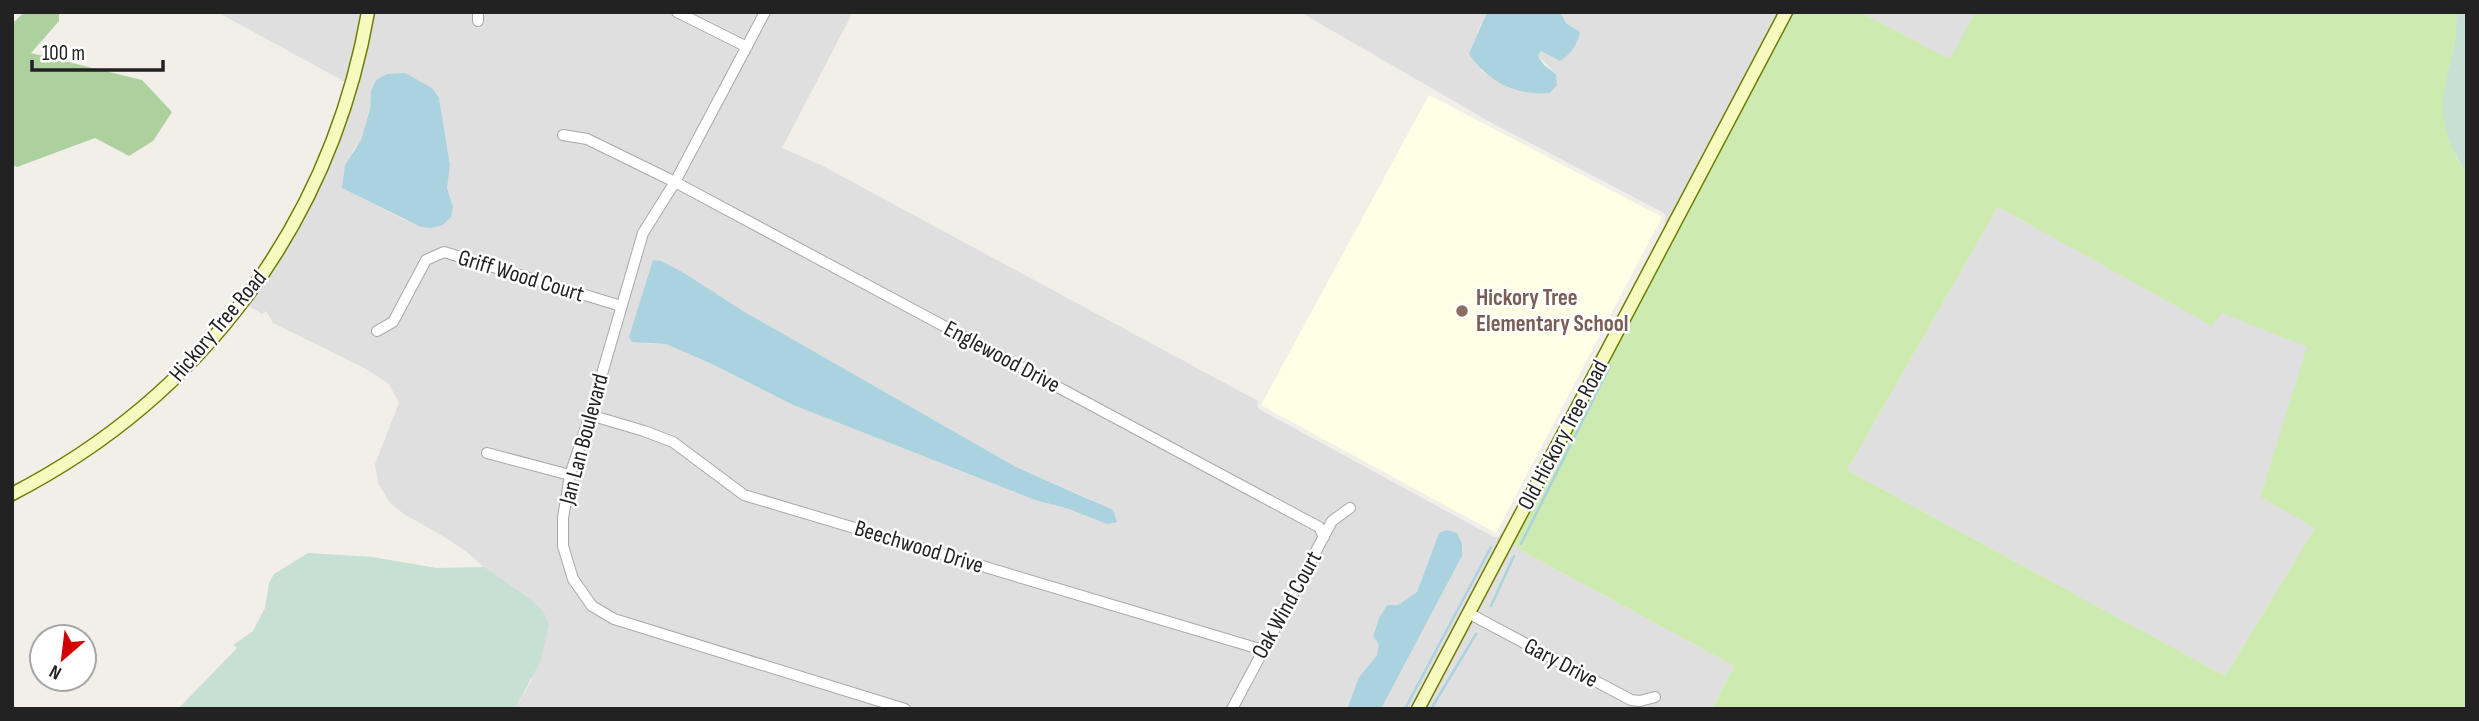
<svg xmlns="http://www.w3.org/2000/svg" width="2479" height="721" font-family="'Sofia Sans Condensed',sans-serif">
  <rect width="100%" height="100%" fill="#f2efe9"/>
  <path fill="#e0dfdf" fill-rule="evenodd" d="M217 12H363L347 83Z
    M372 12H853L782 148 821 165 1258 401 1257 406 1259 409 1494 537H1498L1502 532 1504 533 1413 709H1381L1462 556 1439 533 1417 592 1398 605H1387L1379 618 1373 636 1380 644 1377 655 1359 677 1347 709H515L532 680 530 599 490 573 468 553 446 538 404 514 390 503 378 483 375 464 399 403 389 384 366 369 273 323 266 311 262 314 247 305 282 255 322 180 353 97 365 51ZM371 91 439 98 450 165 446 188 453 207 407 221 343 188 353 150 361 140 370 109ZM661 261 743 311 1016 467 1092 500 1069 509 1035 500 793 405 714 365 666 344 643 343Z
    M1300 12H1487L1477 33 1481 71 1514 89 1556 74 1538 56 1541 51 1550 54 1580 32 1566 23 1560 12H1781L1668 225 1664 223 1666 216 1664 213 1490 122Z
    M1860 12H1975L1950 60Z
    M1998 207 2211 325 2222 312 2308 347 2260 497 2316 527 2225 676 1847 470Z
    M1513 542 1522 551 1734 666 1712 709H1423Z"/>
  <path fill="#ffffe5" d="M1429 95 1662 217 1496 533 1261 405Z"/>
  <path fill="#cdebb0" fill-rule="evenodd" d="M1791 12H1860L1950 59 1975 12H2456L2458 31 2445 92 2456 157 2467 175V709H1712L1734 666 1522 551 1513 542ZM1998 207 2212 326 2222 313 2307 347 2260 497 2315 528 2225 676 1847 470Z"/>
  <path fill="#add19e" d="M24 12H59V21L31 53 142 80 172 112 153 141 129 156 95 138 17 167 12 165V24Z"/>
  <path fill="#c6e0d4" d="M2456 12H2467V175C2456 158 2445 135 2443 114 2441 80 2460 50 2456 12Z
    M308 553 373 557 436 568 484 567 530 599 543 611 549 624 541 660 515 709H178L237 648 233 645 253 631 265 608 269 583 274 574Z"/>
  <path fill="#aad3df" d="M1487 12H1560L1566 23 1580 32C1577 45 1572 53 1560 61L1541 51 1538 56 1544 65 1556 74 1557 85 1550 93C1516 96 1488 82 1469 54Z
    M405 73 432 88 439 98 450 165 447 188 453 207 451 217 443 225 431 228 421 227 342 188 345 165 361 140 370 109 371 91 376 80 387 74Z
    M653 260 661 261 684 273 743 311 1016 467 1113 510 1117 522 1107 524 1069 509 1035 500 793 405 714 365 666 344 632 342 629 337Z
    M1447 530 1457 533 1462 544V556L1381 709H1347L1359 677 1377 655 1379 644 1373 636 1379 618 1387 605H1398L1417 592 1439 533Z"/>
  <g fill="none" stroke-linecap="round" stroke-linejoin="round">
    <path stroke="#aad3df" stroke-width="2.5" d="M1521 544 1610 366
      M1491 606 1514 556
      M1405 709 1491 547
      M1431 709 1476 634"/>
    <g stroke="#a9a9a9" stroke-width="12">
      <path id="street" d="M478 12V21
        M677 12 747 47
        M765 12 675 182 643 233 590 415 570 475 563 518V546L573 579 592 606 614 619 905 709
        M563 135 587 139 675 182 1319 527 1324 537
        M377 331 393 322 426 260 444 252 621 306
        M590 415 644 431 673 442 744 495 1263 650
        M487 453 570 475
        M1470 614 1631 700 1640 701 1655 697
        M1232 709 1332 521 1350 508"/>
    </g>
    <g stroke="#707d05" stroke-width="15">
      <path id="secondary" d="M12 494C202 396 331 223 368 12
        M1418 709 1786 12"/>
    </g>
    <use href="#street" stroke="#fff" stroke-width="10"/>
    <use href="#secondary" stroke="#f7fabf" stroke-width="12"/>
  </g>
  <circle fill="#8d6e63" stroke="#fff" stroke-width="2.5" cx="1462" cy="311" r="7"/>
  <g text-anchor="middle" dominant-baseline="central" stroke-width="5" stroke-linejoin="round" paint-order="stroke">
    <g font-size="23" fill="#222" stroke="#fff">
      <text transform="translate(521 276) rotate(17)">Griff Wood Court</text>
      <text transform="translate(218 326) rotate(-50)">Hickory Tree Road</text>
      <text transform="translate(1002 357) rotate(28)">Englewood Drive</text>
      <text transform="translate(1563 435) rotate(-62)">Old Hickory Tree Road</text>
      <text transform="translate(584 439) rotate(-75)">Jan Lan Boulevard</text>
      <text transform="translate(919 547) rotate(17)">Beechwood Drive</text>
      <text transform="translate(1287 605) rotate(-61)">Oak Wind Court</text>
      <text transform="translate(1561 663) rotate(28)">Gary Drive</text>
    </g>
    <g font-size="23" font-weight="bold" fill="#785e54" stroke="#fff" text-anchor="start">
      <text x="1476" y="298">Hickory Tree<tspan x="1476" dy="26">Elementary School</tspan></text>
    </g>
  </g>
  <rect width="2479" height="721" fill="none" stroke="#222222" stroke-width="28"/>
  <g transform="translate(63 658) rotate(208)"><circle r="33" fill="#ffffff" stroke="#a7a7a7" stroke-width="2"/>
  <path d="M0-5L12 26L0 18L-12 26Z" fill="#d40000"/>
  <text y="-10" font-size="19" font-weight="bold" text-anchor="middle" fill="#222222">N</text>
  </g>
  <path d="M32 60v10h131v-10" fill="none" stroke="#222222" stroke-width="3.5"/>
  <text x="42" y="60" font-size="21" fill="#222222" stroke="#ffffff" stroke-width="5" paint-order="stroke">100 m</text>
</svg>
